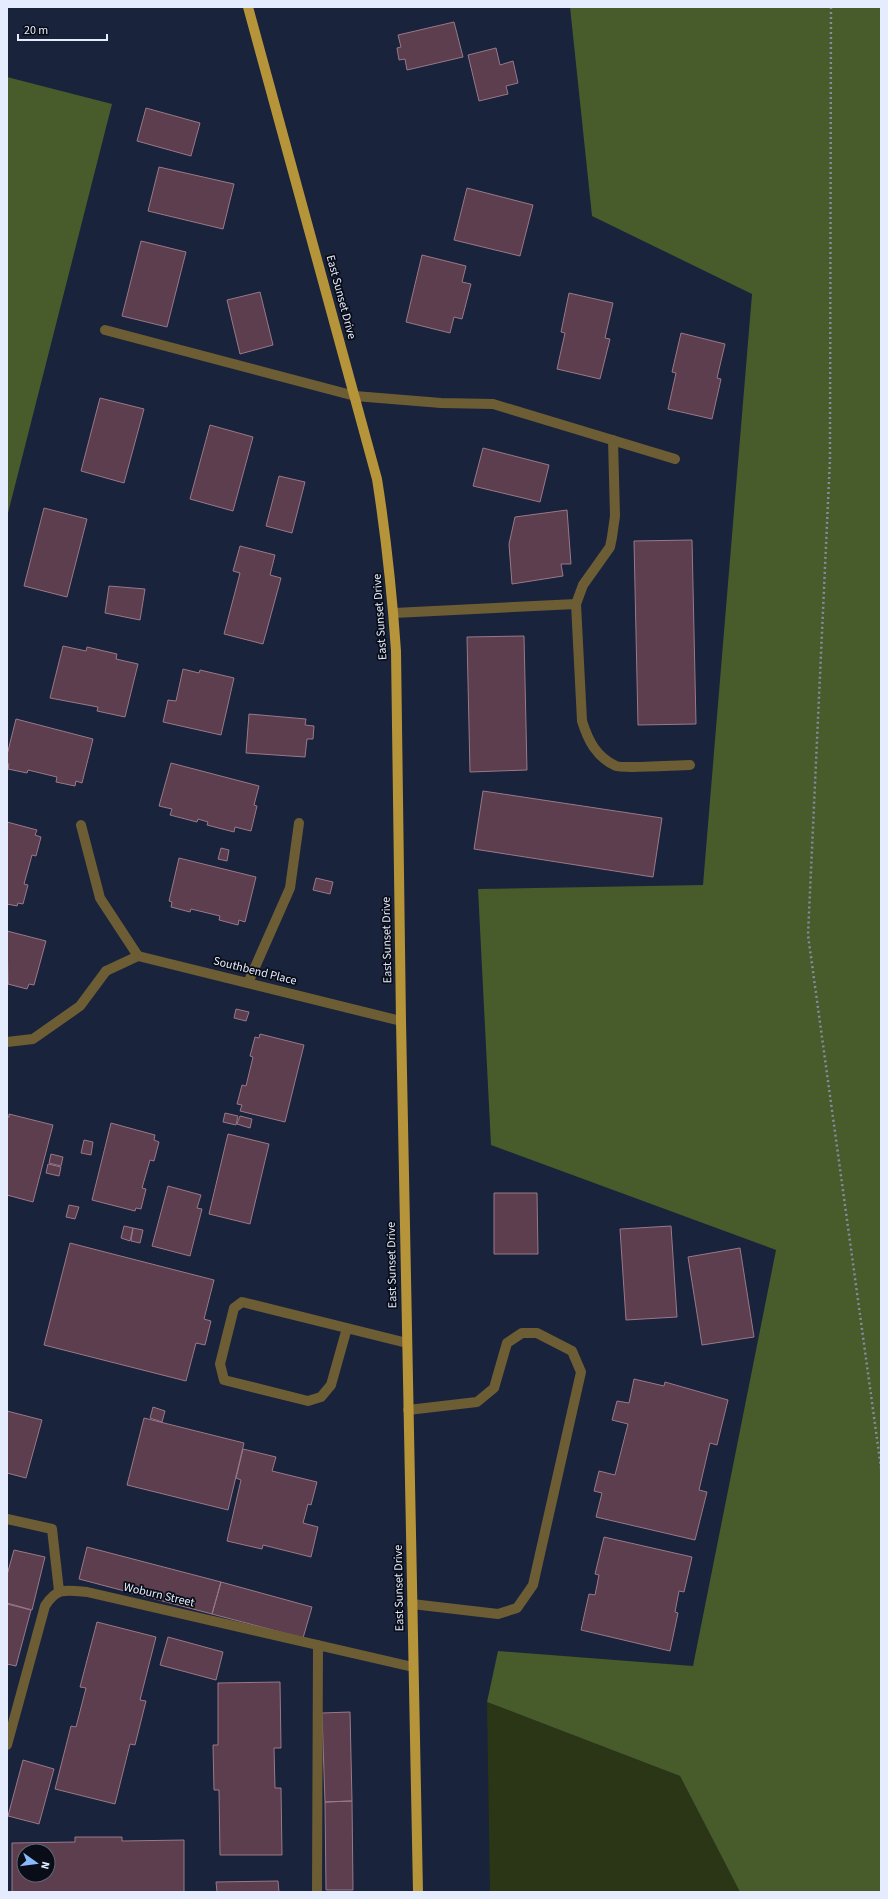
<svg xmlns="http://www.w3.org/2000/svg" width="888" height="1899" font-family="'Source Sans 3',sans-serif">
  <rect width="100%" height="100%" fill="#19233b"/>
  <path fill="#2a3616" d="M487 1702 680 1776 740 1892H490Z"/>
  <path fill="#485b2b" d="M570 7H881V1892H740L680 1776 487 1702 498 1651 693 1666 776 1250 491 1145 478 889 703 885 752 294 592 216Z
    M7 77 112 104 7 517Z"/>
  <path fill="#5c3e4e" stroke="#997889" fill-rule="evenodd" d="M454 22 463 57 407 70 405 59 399 60 397 48 401 47 398 35Z
    M496 48 500 65 513 61 518 83 506 86 508 94 479 101 468 55Z
    M146 108 200 123 191 156 137 141Z
    M159 167 234 184 223 229 148 211Z
    M467 188 533 205 520 256 454 240Z
    M141 241 186 252 167 327 122 316Z
    M422 255 466 266 462 282 471 284 462 319 454 317 450 333 406 322Z
    M260 292 273 345 240 354 227 300Z
    M569 293 613 303 605 338 610 339 600 379 557 369 565 333 561 332Z
    M681 333 725 344 717 378 721 379 712 419 668 409 676 373 672 372Z
    M100 398 144 409 124 483 81 471Z
    M210 425 253 437 233 511 190 499Z
    M483 448 549 465 540 502 473 486Z
    M279 476 305 482 292 533 266 526Z
    M44 508 87 519 67 597 24 586Z
    M567 510 571 564H561L563 576 512 584 509 544 515 517Z
    M692 540 696 724 638 725 634 541Z
    M240 546 275 555 270 575 281 578 263 644 224 634 240 573 233 571Z
    M109 586 145 589 140 620 105 613Z
    M524 636 527 770 470 772 467 637Z
    M63 646 86 651 87 647 117 654 116 659 138 664 125 717 97 711 98 707 50 698Z
    M183 669 199 673 200 670 234 678 221 735 163 722 168 700 176 701Z
    M249 714 306 719 305 725 314 726 313 739H307L305 757 246 753Z
    M16 719 93 739 82 783 76 781 75 786 56 782 57 777 28 770 27 773 8 769 9 764 7 763V755Z
    M171 763 259 786 254 805 257 806 251 831 235 827 234 832 207 825 208 822 198 819 197 822 170 815 172 809 159 806Z
    M483 791 662 818 653 877 474 849Z
    M7 822 37 830 35 835 41 837 36 856 32 855 24 884 28 885 23 904 18 903 17 906 7 904Z
    M221 848 229 850 227 861 218 859Z
    M179 858 256 877 245 922 239 920 238 925 219 920 220 916 191 909 190 912 171 907 172 902 169 901Z
    M316 878 333 882 330 894 313 890Z
    M7 931 46 941 34 985 29 984 27 989 8 984Z
    M236 1009 249 1012 246 1021 234 1018Z
    M260 1034 304 1045 285 1122 240 1111 242 1105 237 1104 242 1085 246 1086 253 1057 250 1056 255 1037 259 1038Z
    M225 1113 238 1116 236 1125 223 1122Z
    M9 1114 53 1125 33 1202 7 1195V1117H9Z
    M240 1116 252 1119 250 1128 237 1124Z
    M111 1123 155 1135 154 1140 159 1142 154 1161 150 1160 142 1188 146 1189 141 1209 136 1208 135 1211 92 1200Z
    M228 1134 269 1144 250 1224 209 1214Z
    M84 1140 93 1142 91 1155 81 1153Z
    M51 1154 63 1157 61 1166 49 1163Z
    M48 1164 61 1167 59 1176 46 1173Z
    M168 1186 201 1195 197 1208 202 1209 190 1256 152 1246Z
    M494 1193H537L538 1254H494Z
    M69 1205 79 1207 75 1219 66 1217Z
    M124 1226 133 1228 130 1241 121 1238Z
    M671 1226 677 1317 626 1320 620 1229Z
    M133 1228 143 1230 140 1243 131 1241Z
    M70 1243 214 1280 204 1319 211 1321 205 1345 196 1343 186 1381 44 1345Z
    M740 1248 754 1337 702 1345 688 1257Z
    M634 1379 664 1386 665 1382 728 1400 717 1445 710 1443 699 1490 707 1492 695 1540 596 1517 602 1493 594 1491 599 1471 615 1475 628 1424 612 1420 617 1401 629 1403Z
    M153 1407 165 1411 162 1422 150 1418Z
    M7 1411 42 1420 26 1478 7 1473Z
    M144 1418 244 1443 228 1510 127 1485Z
    M243 1449 276 1457 272 1471 317 1482 311 1505 308 1504 303 1523 318 1527 311 1557 263 1545 262 1549 227 1541 241 1480 236 1478Z
    M604 1537 692 1557 684 1592 679 1591 675 1612 678 1613 670 1651 581 1630 589 1594 595 1595 599 1575 595 1574Z
    M87 1547 221 1582 212 1614 79 1579Z
    M14 1550 45 1557 32 1610 7 1603V1575Z
    M221 1582 312 1607 303 1638 212 1614Z
    M7 1604 31 1610 16 1666 7 1664Z
    M97 1622 156 1637 140 1700 146 1701 135 1745 130 1744 115 1804 55 1789 71 1726 76 1727 86 1688 80 1687Z
    M168 1637 223 1652 216 1680 160 1665Z
    M280 1682 281 1748H274L275 1788H281L282 1855H220L219 1790H214L213 1745H218V1683Z
    M350 1712 352 1801 325 1802 322 1713Z
    M23 1760 54 1769 39 1824 8 1816Z
    M352 1801 353 1890H326L325 1802Z
    M75 1837H122V1841L184 1840V1892H12V1843L75 1842ZM24 1851H48V1875H24Z
    M278 1881 279 1892H217L216 1882Z"/>
  <g fill="none" stroke-linecap="round" stroke-linejoin="round">
    <path stroke="#838ca0" stroke-width="2.5" stroke-dasharray="2 3" stroke-linecap="butt" d="M831 7 830 459 808 935 881 1468"/>
    <path stroke="#6d5d34" stroke-width="10" d="M105 330 355 396 441 403 493 404 675 459
      M613 440 615 516 612 537 610 547 583 585 576 604 582 721C588 740 596 757 616 766 623 769 678 765 690 765
      M394 613 576 604
      M81 825 100 898 138 956
      M248 983 290 888 299 823
      M7 1042 33 1039 80 1006 106 971
      M347 1328 331 1385 321 1397 308 1401 224 1380 220 1364 234 1308 242 1302 407 1343
      M408 1410 477 1402 494 1388 507 1343 522 1333H537L572 1351 581 1372 533 1585 517 1608 498 1614 412 1604
      M7 1519 52 1529 59 1591
      M7 1745 45 1606C57 1587 66 1590 87 1592L413 1667
      M317 1892 318 1645"/>
    <path stroke="#6d5d34" stroke-width="10" d="M106 971 138 956 401 1021"/>
    <path stroke="#b69439" stroke-width="10" d="M248 7 377 479C386 536 392 593 396 651L401 1021 418 1892"/>
  </g>
  <g text-anchor="middle" dominant-baseline="central" stroke-width="3.5" stroke-linejoin="round" paint-order="stroke">
    <g font-size="12" fill="#e5ecfd" stroke="#090d18">
      <text transform="translate(341 297) rotate(75)">East Sunset Drive</text>
      <text transform="translate(380 617) rotate(-94)">East Sunset Drive</text>
      <text transform="translate(387 940) rotate(-91)">East Sunset Drive</text>
      <text transform="translate(255 971) rotate(14)">Southbend Place</text>
      <text transform="translate(392 1265) rotate(-91)">East Sunset Drive</text>
      <text transform="translate(399 1588) rotate(-91)">East Sunset Drive</text>
      <text transform="translate(159 1595) rotate(13)">Woburn Street</text>
    </g>
  </g>
  <rect width="888" height="1899" fill="none" stroke="#e5ecfd" stroke-width="16"/>
  <g transform="translate(36 1863) rotate(104)"><circle r="19" fill="#090d18" stroke="#616674"/>
  <path d="M0-3L7 15L0 10L-7 15Z" fill="#89bafc"/>
  <text y="-6" font-size="11" font-weight="bold" text-anchor="middle" fill="#e5ecfd">N</text>
  </g>
  <path d="M18 34v6h89v-6" fill="none" stroke="#e5ecfd" stroke-width="2"/>
  <text x="24" y="34" font-size="12" fill="#e5ecfd" stroke="#090d18" stroke-width="3" paint-order="stroke">20 m</text>
</svg>
